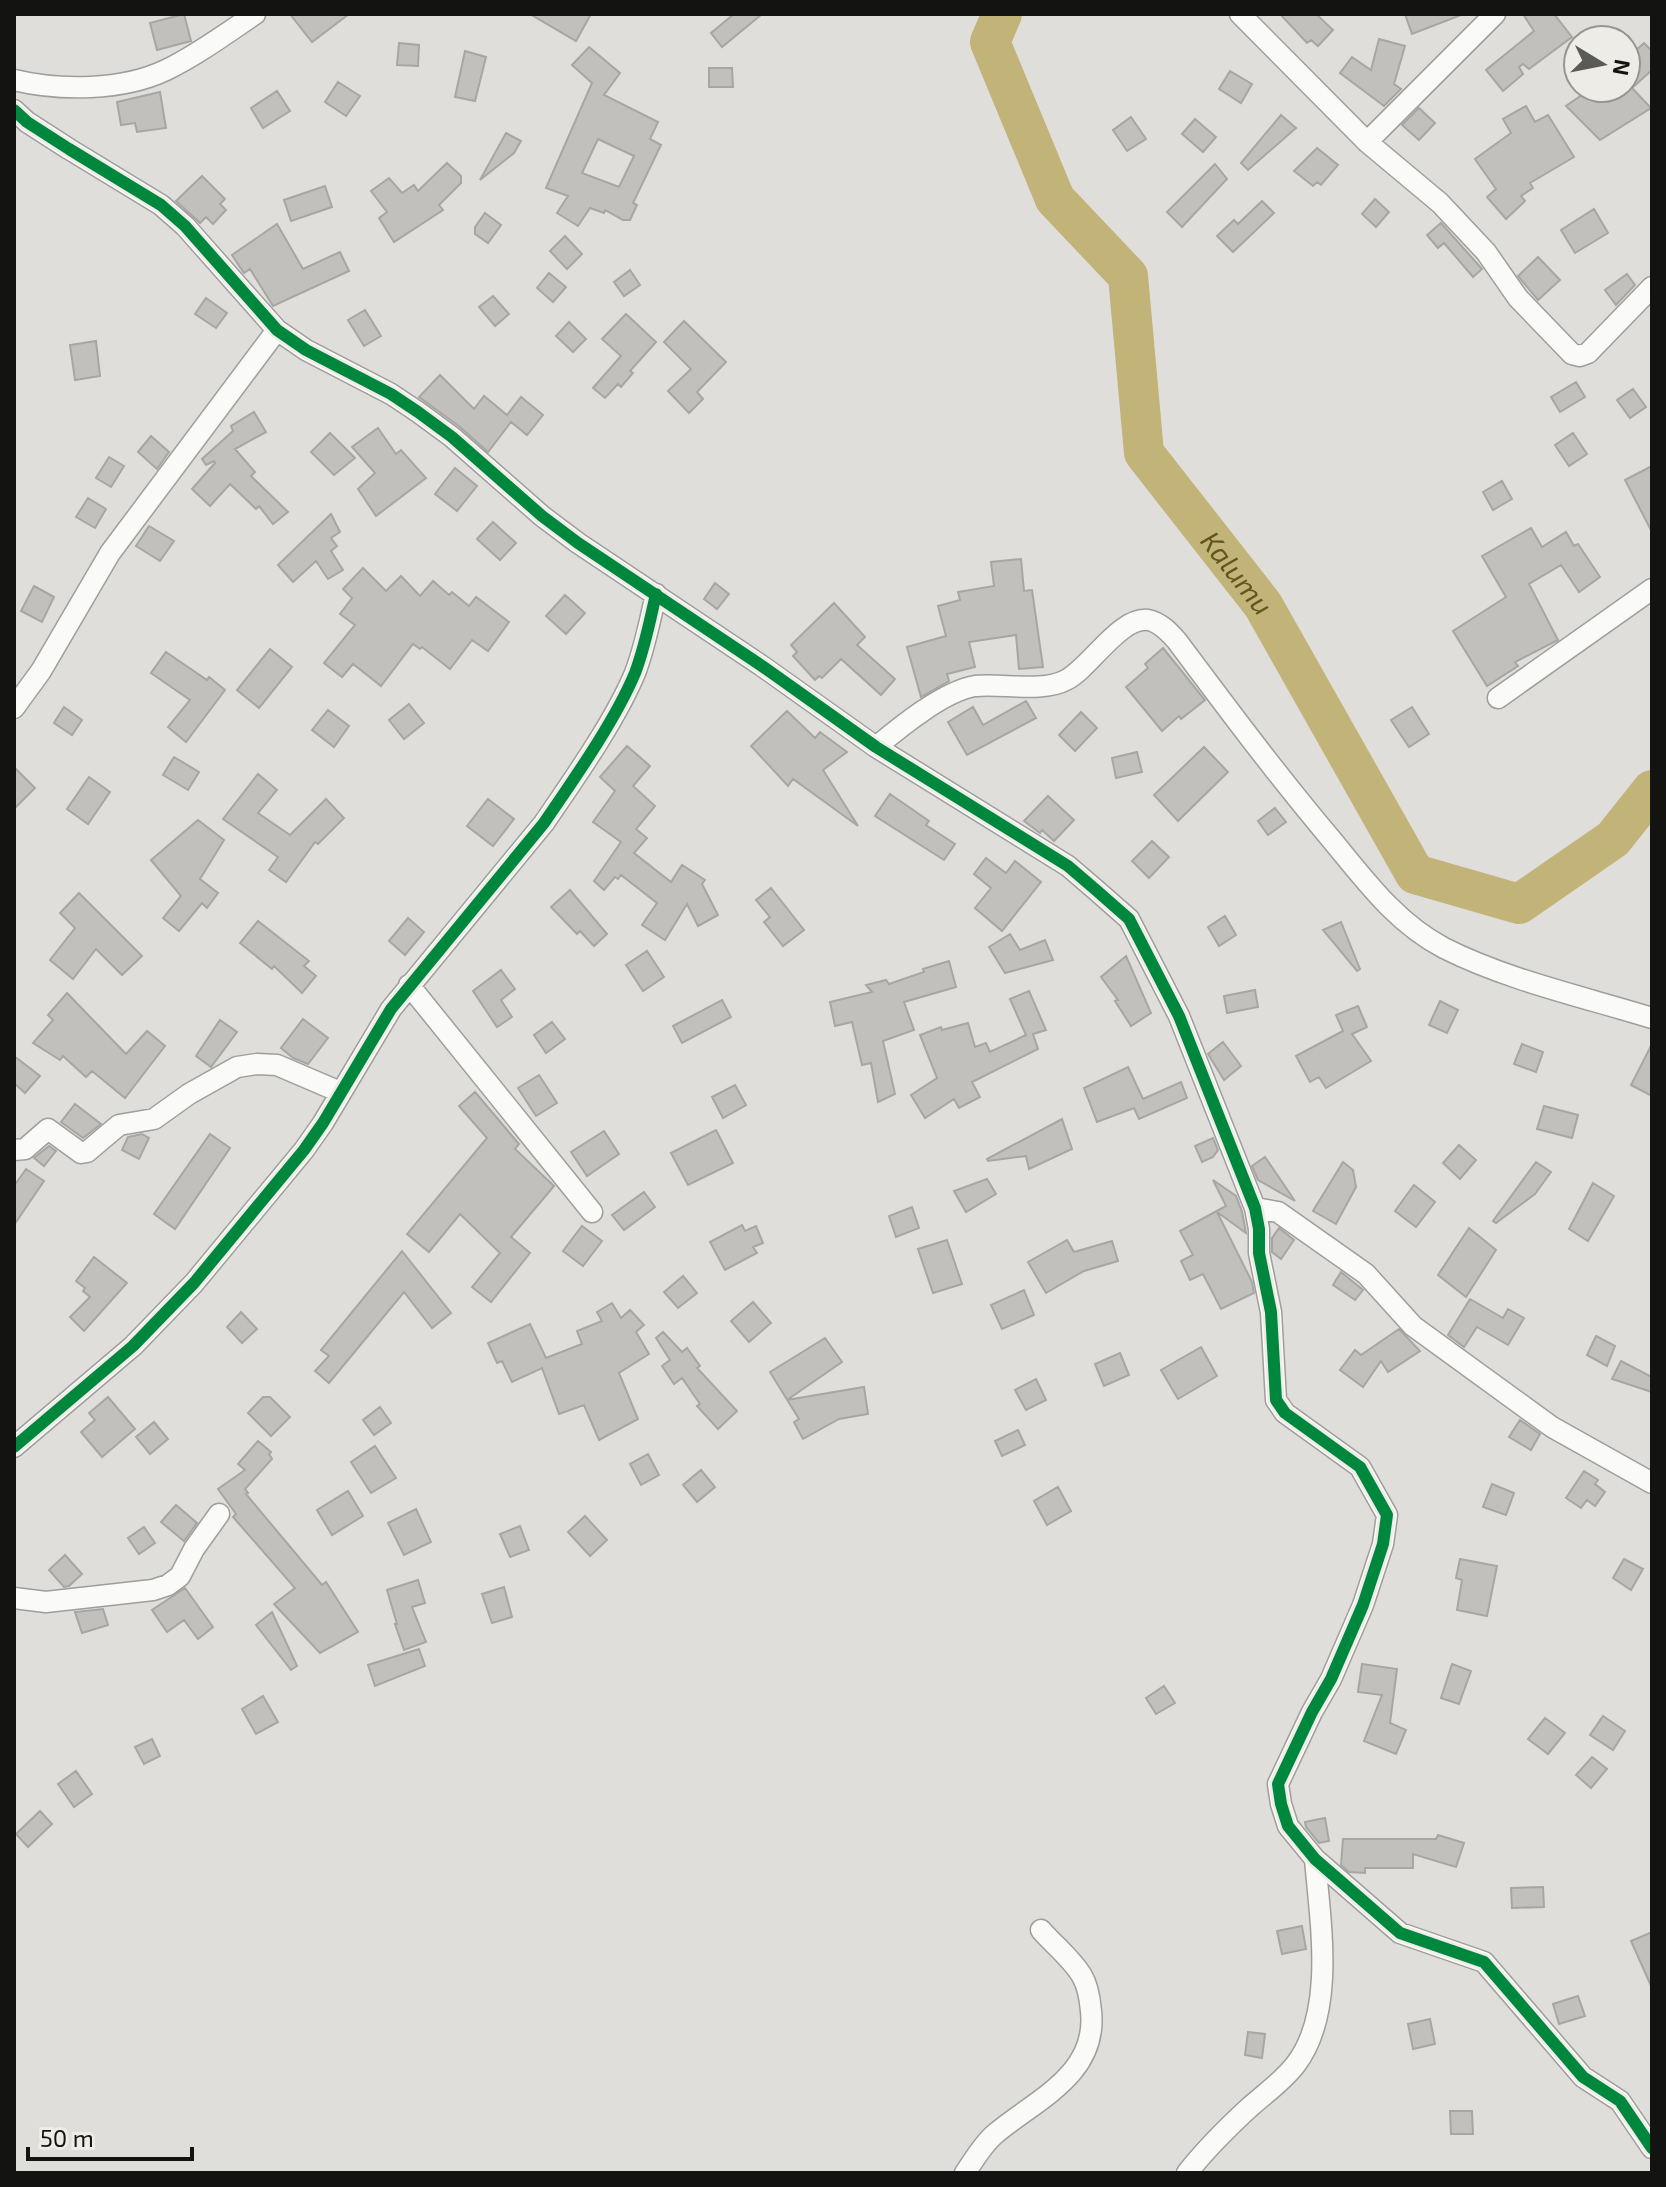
<svg xmlns="http://www.w3.org/2000/svg" width="1666" height="2187" font-family="'Exo 2',sans-serif">
  <rect width="100%" height="100%" fill="#dfdeda"/>
  <g fill="none" stroke-linecap="round" stroke-linejoin="round">
    <path stroke="#c2b379" stroke-width="40" id="s1" d="M1002 14 990 42 1055 199 1128 276 1144 453 1263 605 1415 874 1519 904 1613 839 1652 790"/>
  </g>
  <path fill="#c1c0bd" stroke="#a7a6a3" stroke-width="2" fill-rule="evenodd" d="M184 14 191 41 157 50 150 23Z
    M290 14H349L312 42Z
    M530 14H591L576 41Z
    M734 14H762L722 47 711 33Z
    M1280 14H1316L1333 30 1318 46 1311 40 1307 43Z
    M1405 14H1461V15L1412 34Z
    M1523 14H1554L1572 37 1529 69 1523 64 1519 67 1523 74 1503 91 1486 70 1534 31Z
    M1379 39 1405 46 1394 84 1401 89 1384 106 1340 73 1352 57 1371 70Z
    M399 43 419 45 418 66 397 65Z
    M1644 43 1652 51V70L1632 88 1651 108 1600 140 1566 106 1592 88H1626V59Z
    M589 47 620 73 604 95 658 122 650 139 661 145 633 203 637 205 630 220H623L605 210 604 213 590 208 578 226 557 213 568 196 546 188 592 83 572 65ZM598 139 634 156 619 187 582 173Z
    M465 51 486 57 475 101 455 97Z
    M709 68H732L733 87H709Z
    M1230 71 1252 84 1241 103 1219 89Z
    M338 82 360 96 346 116 325 102Z
    M277 91 290 111 263 128 251 108Z
    M160 92 166 128 137 132 135 123 121 125 117 102Z
    M1526 106 1535 122 1548 115 1574 157 1530 183 1533 188 1521 196 1525 201 1506 219 1487 197 1496 189 1475 159 1511 133 1503 119Z
    M1419 108 1435 123 1419 140 1402 125Z
    M1281 115 1296 128 1248 170 1241 163Z
    M1131 117 1146 139 1127 151 1113 130Z
    M1195 119 1216 137 1203 152 1182 134Z
    M506 133 521 141 514 153 480 180Z
    M1317 148 1338 165 1321 185 1317 182 1313 186 1294 171Z
    M447 163 461 176V183L439 205 443 210 394 242 379 218 387 212 371 191 389 178 402 193 414 185 418 191Z
    M1215 164 1227 179 1182 227 1167 212Z
    M202 176 225 199 220 204 226 210 213 224 206 217 200 223 176 201Z
    M325 186 332 207 291 221 284 200Z
    M1375 199 1389 212 1376 227 1362 214Z
    M1262 201 1274 213 1233 252 1217 236 1234 220 1238 224Z
    M1594 209 1608 233 1575 253 1561 230Z
    M485 213 501 225 488 243 475 234V227Z
    M1441 223 1482 269 1473 277 1444 243 1438 248 1427 235Z
    M277 224 303 269 340 252 349 271 273 306 250 269 244 273 232 255Z
    M565 236 582 254 567 269 550 251Z
    M1538 257 1560 280 1538 300 1518 276Z
    M630 270 640 285 624 296 614 282Z
    M549 273 566 287 553 302 537 288Z
    M1627 274 1635 285 1616 305 1605 290Z
    M493 296 509 314 495 326 479 307Z
    M206 298 227 313 216 328 195 314Z
    M365 310 381 336 364 346 348 320Z
    M626 314 656 342 630 371 633 373 621 387 618 384 605 398 593 388 621 356 602 339Z
    M684 321 726 362 697 392 703 399 689 413 668 391 691 369 664 342Z
    M569 322 586 339 573 352 556 336Z
    M96 341 100 376 75 380 70 345Z
    M440 375 474 409 484 396 507 415 521 397 543 415 527 435 511 422 488 452 460 427 419 397Z
    M1576 382 1585 397 1560 412 1551 397Z
    M1633 389 1646 407 1630 418 1617 400Z
    M254 412 266 432 235 449 255 472 251 476 288 512 273 524 259 506 256 509 230 484 210 506 192 489 215 463 214 461 206 465 202 459 233 431 231 426Z
    M378 428 396 454 401 450 426 478 376 516 358 489 375 473 352 447Z
    M330 433 355 458 334 475 311 452Z
    M1573 433 1587 454 1569 466 1555 445Z
    M151 436 169 452 157 469 138 452Z
    M109 457 124 466 111 487 96 478Z
    M1652 466V532L1625 480Z
    M455 468 477 486 457 511 435 494Z
    M1502 481 1512 499 1493 510 1483 492Z
    M88 498 106 509 95 528 76 517Z
    M331 514 340 532 331 538 337 546 331 551 343 570 328 579 316 561 293 582 278 565Z
    M493 522 516 543 500 560 477 539Z
    M149 526 174 541 160 561 136 546Z
    M1531 528 1542 547 1566 532 1574 546 1578 544 1600 577 1579 592 1561 565 1529 584 1558 640 1515 662 1518 666 1487 686 1453 631 1506 597 1482 556Z
    M1021 559 1024 591 1032 590 1043 667 1019 669 1016 635 969 642 975 667 947 674 949 681 921 697 907 647 946 636 938 606 960 600 958 592 994 586 991 562Z
    M363 568 386 591 401 576 420 596 433 581 449 595 452 592 469 606 476 597 509 622 488 651 472 640 450 669 422 647 420 649 413 644 381 686 353 664 342 677 324 663 355 625 340 614 352 598 343 589Z
    M715 583 729 594 717 609 704 599Z
    M34 586 54 597 42 622 21 611Z
    M565 595 585 613 566 634 546 616Z
    M834 603 865 637 857 645 895 679 881 695 841 659 822 678 819 676 815 680 793 656 797 652 791 645Z
    M1163 648 1205 700 1181 719 1179 716 1162 731 1126 687 1148 668 1145 664Z
    M270 649 292 667 259 708 237 690Z
    M166 652 207 680 209 677 225 690 186 742 168 727 190 700 151 673Z
    M1026 701 1036 718 967 755 948 722 973 707 983 725Z
    M409 704 424 723 404 739 389 720Z
    M64 707 82 720 72 735 54 723Z
    M1412 707 1429 734 1409 747 1391 720Z
    M328 710 349 726 334 747 312 730Z
    M787 711 815 738 820 732 847 752 823 770 858 826 793 779 788 786 751 746Z
    M1081 712 1097 728 1075 751 1059 735Z
    M627 746 650 766 633 786 655 806 636 829 647 838 634 853 671 882 682 865 705 880 702 884 718 915 698 926 687 904 665 940 642 925 657 903 621 875 618 879 615 877 604 890 594 881 621 842 593 822 615 791 600 777Z
    M1204 747 1228 772 1178 821 1154 795Z
    M1137 752 1142 772 1116 778 1112 758Z
    M174 757 199 772 188 790 163 775Z
    M14 767 35 788 14 809Z
    M258 774 277 790 258 813 290 835 326 799 344 818 318 844 315 842 286 882 269 870 278 857 223 819Z
    M89 777 110 792 88 824 67 809Z
    M890 794 929 821 926 825 955 844 944 860 875 816Z
    M1048 796 1074 820 1054 841 1042 830 1040 833 1024 821Z
    M488 799 514 819 493 846 467 826Z
    M1275 808 1286 822 1268 835 1258 821Z
    M198 820 224 840 200 879 218 893 207 908 202 903 179 931 163 918 181 896 151 860Z
    M1152 841 1169 857 1149 878 1132 861Z
    M986 858 1006 873 1015 861 1041 882 1002 931 975 908 991 888 974 874Z
    M771 888 804 930 783 946 764 922 770 917 756 900Z
    M570 890 607 934 594 946 580 931 577 934 551 907Z
    M79 893 142 956 122 975 96 949 73 979 50 960 75 928 60 913Z
    M1225 916 1236 935 1219 946 1208 927Z
    M408 918 424 932 405 955 389 941Z
    M258 921 309 961 304 966 316 976 302 993 274 966 272 969 240 943Z
    M1341 922 1360 969 1357 971 1323 930Z
    M1010 934 1020 950 1045 940 1053 960 1005 973 989 947Z
    M647 951 664 977 643 991 626 965Z
    M1126 956 1151 1013 1131 1026 1115 1001 1118 1000 1101 977Z
    M949 961 956 987 904 1002 914 1030 883 1041 895 1094 878 1102 871 1063 862 1065 852 1022 835 1026 830 1002 872 992 866 985 886 980 889 984 924 972 923 969Z
    M501 970 515 989 501 1000 512 1017 497 1027 473 991Z
    M1255 990 1258 1007 1227 1013 1224 996Z
    M1029 991 1046 1030 1033 1034 1038 1049 972 1082 980 1097 959 1108 954 1099 925 1118 911 1095 937 1078 920 1035 941 1027 942 1030 968 1023 975 1047 986 1043 990 1052 1026 1035 1010 999Z
    M67 993 126 1054 147 1031 165 1046 125 1098 92 1071 86 1077 63 1056 60 1060 33 1043 53 1020 48 1015Z
    M722 1000 731 1017 682 1043 673 1026Z
    M1440 1001 1458 1010 1447 1033 1429 1025Z
    M1358 1006 1367 1027 1352 1034 1371 1061 1326 1088 1319 1077 1310 1082 1296 1056 1343 1031 1336 1015Z
    M303 1019 328 1038 308 1064 293 1058 281 1048Z
    M220 1020 237 1032 211 1067 196 1056Z
    M552 1022 565 1039 546 1053 534 1035Z
    M1223 1042 1241 1066 1224 1080 1208 1054Z
    M1522 1044 1543 1052 1536 1072 1514 1064Z
    M1652 1044V1096L1631 1085Z
    M14 1056 40 1076 25 1093 14 1083Z
    M1128 1067 1143 1099 1181 1082 1187 1098 1139 1119 1134 1108 1097 1122 1084 1088Z
    M539 1075 557 1103 536 1116 518 1088Z
    M735 1085 746 1105 723 1118 712 1097Z
    M475 1092 519 1144 515 1149 554 1186 511 1237 530 1253 491 1302 472 1287 500 1253 460 1214 429 1252 407 1234 487 1138 459 1106Z
    M75 1104 101 1124 83 1138 61 1122Z
    M1544 1106 1578 1115 1572 1138 1537 1129Z
    M1062 1119 1072 1149 1029 1169 1026 1156 988 1161 987 1159Z
    M716 1130 733 1163 688 1185 671 1153Z
    M604 1131 619 1154 587 1176 571 1152Z
    M142 1134 149 1138 139 1159 122 1150 128 1137Z
    M210 1134 230 1148 175 1229 154 1214Z
    M1213 1138 1218 1150 1213 1157 1202 1162 1195 1146Z
    M1459 1145 1476 1160 1460 1179 1443 1163Z
    M49 1146 56 1151 44 1166 34 1158Z
    M1265 1157 1295 1201 1258 1180 1252 1166Z
    M1343 1162 1353 1170 1356 1187 1336 1224 1313 1211Z
    M1536 1162 1551 1172 1535 1194 1496 1223 1493 1221Z
    M26 1169 44 1181 14 1225V1186Z
    M987 1179 996 1194 966 1212 954 1191Z
    M1213 1180 1236 1196 1242 1212 1246 1233 1217 1212 1252 1282 1254 1293 1221 1309 1203 1274 1190 1280 1181 1261 1193 1255 1180 1231 1226 1206Z
    M1593 1183 1614 1196 1588 1241 1569 1229Z
    M1414 1185 1435 1202 1416 1227 1395 1211Z
    M644 1192 655 1207 624 1230 612 1215Z
    M912 1207 919 1228 896 1237 889 1216Z
    M742 1225 745 1231 756 1226 763 1243 753 1247 757 1253 725 1270 710 1242Z
    M582 1226 602 1241 583 1266 563 1251Z
    M1279 1228 1294 1240 1281 1259 1272 1252V1238Z
    M1469 1228 1496 1250 1466 1297 1438 1275Z
    M947 1240 962 1284 933 1293 918 1249Z
    M1067 1240 1074 1252 1112 1241 1118 1261 1084 1271 1046 1293 1028 1262Z
    M402 1251 451 1313 432 1328 404 1292 329 1383 315 1371 329 1356 321 1350Z
    M94 1257 127 1283 84 1331 70 1317 90 1297 83 1291 85 1288 76 1281Z
    M1341 1272 1363 1290 1355 1300 1333 1285Z
    M683 1276 697 1293 678 1308 664 1292Z
    M1024 1290 1034 1315 1002 1329 991 1305Z
    M1470 1299 1503 1318 1508 1309 1524 1318 1508 1345 1477 1327 1464 1347 1448 1335Z
    M753 1302 771 1323 749 1342 731 1321Z
    M612 1303 621 1318 630 1310 644 1325 636 1332 649 1354 619 1373 638 1419 599 1440 584 1405 559 1414 542 1368 512 1382 502 1361 497 1363 488 1343 530 1324 546 1358 582 1344 577 1331 602 1321 597 1312Z
    M241 1312 257 1329 242 1343 227 1327Z
    M1399 1329 1420 1351 1388 1372 1381 1361 1363 1387 1340 1370 1355 1350 1361 1355Z
    M663 1332 682 1352 687 1348 700 1366 697 1368 737 1411 718 1429 697 1406 700 1404 682 1378 674 1384 662 1366 670 1360 656 1338Z
    M1596 1336 1615 1346 1607 1366 1587 1355Z
    M825 1338 842 1362 787 1400 864 1387 868 1414 839 1419 803 1439 794 1422 799 1419 770 1372Z
    M1201 1347 1217 1376 1178 1399 1161 1370Z
    M1120 1353 1129 1375 1104 1386 1095 1364Z
    M1621 1361 1652 1377V1392L1612 1379Z
    M1036 1379 1046 1400 1026 1410 1015 1390Z
    M108 1397 135 1429 102 1457 81 1432 95 1420 89 1413Z
    M263 1397H270L290 1417 271 1436 248 1413Z
    M380 1407 391 1423 374 1435 363 1420Z
    M1520 1420 1540 1434 1531 1450 1509 1437Z
    M154 1422 168 1439 150 1454 136 1437Z
    M1018 1430 1025 1445 1002 1456 995 1441Z
    M258 1441 271 1452 269 1454 272 1459 245 1489 248 1493 246 1494 322 1585 326 1582 358 1632 320 1653 274 1604 295 1588 233 1517 236 1514 218 1489 245 1470 238 1464Z
    M375 1446 396 1478 371 1493 351 1462Z
    M648 1454 659 1475 641 1485 630 1464Z
    M701 1470 715 1487 697 1502 683 1485Z
    M1584 1471 1598 1480 1595 1484 1605 1492 1595 1506 1587 1500 1581 1508 1566 1498Z
    M1492 1484 1514 1493 1506 1515 1483 1507Z
    M1058 1487 1071 1511 1047 1525 1034 1501Z
    M348 1491 363 1516 332 1535 317 1510Z
    M176 1505 197 1523 184 1541 161 1522Z
    M416 1509 431 1542 404 1555 388 1523Z
    M585 1516 607 1540 590 1556 568 1532Z
    M520 1526 529 1550 510 1557 500 1534Z
    M144 1527 155 1543 139 1554 128 1538Z
    M65 1555 82 1574 69 1586 64 1587 49 1570Z
    M1460 1559 1497 1566 1487 1616 1457 1610 1462 1580 1456 1578Z
    M1624 1559 1643 1569 1631 1590 1613 1578Z
    M418 1580 425 1603 412 1607 426 1642 404 1650 395 1624H397L387 1590Z
    M504 1587 512 1617 492 1623 482 1594Z
    M185 1588 213 1627 198 1639 184 1620 167 1632 152 1610Z
    M103 1609 108 1625 82 1633 75 1612Z
    M272 1612 297 1666 291 1670 256 1625Z
    M419 1649 425 1666 375 1686 368 1665Z
    M1362 1664 1397 1669 1390 1723 1406 1730 1396 1754 1364 1741 1382 1695 1358 1692Z
    M1452 1664 1471 1671 1459 1704 1441 1698Z
    M1164 1686 1175 1703 1156 1714 1146 1698Z
    M263 1696 278 1722 256 1734 242 1709Z
    M1603 1716 1625 1731 1613 1750 1590 1735Z
    M1545 1718 1565 1733 1548 1754 1528 1739Z
    M152 1739 160 1756 144 1764 135 1747Z
    M1592 1757 1607 1769 1591 1788 1576 1775Z
    M76 1771 92 1794 74 1807 58 1784Z
    M40 1811 52 1824 28 1847 16 1834Z
    M1325 1818 1329 1841 1319 1843 1306 1827 1305 1822Z
    M1438 1835 1464 1843 1456 1867 1413 1854V1868H1365V1873L1349 1872 1341 1865 1343 1839H1436Z
    M1543 1887 1544 1907 1512 1908 1511 1888Z
    M1302 1926 1306 1949 1282 1954 1277 1931Z
    M1652 1932V1988L1631 1941Z
    M1578 1996 1585 2016 1559 2024 1553 2004Z
    M1430 2019 1435 2044 1413 2049 1408 2024Z
    M1248 2032 1265 2034 1262 2058 1245 2055Z
    M1450 2111H1472L1473 2134H1451Z"/>
  <g fill="none" stroke-linecap="round" stroke-linejoin="round">
    <g stroke="#9f9e9b" stroke-width="23">
      <path id="minor" d="M1240 14 1367 142 1440 203 1486 252 1518 298 1572 354 1580 356 1588 353 1652 287
        M14 80C60 91 122 91 166 70 197 55 227 33 255 14
        M14 110 27 122 69 149 161 205 185 226 277 330 306 350 391 394 418 412 452 437 542 516 578 543 762 666 876 747 1068 866 1096 890 1129 919 1179 1016 1255 1208 1259 1229V1253L1271 1312 1276 1400 1285 1413 1360 1467 1387 1515 1383 1544 1363 1605 1331 1679 1312 1712 1278 1784 1281 1804 1288 1826 1315 1859 1400 1933 1484 1962 1583 2077 1620 2101 1652 2148
        M1367 142 1495 14
        M1498 698 1652 589
        M14 708 41 671 110 553 277 330
        M876 747C900 727 944 691 975 686 1002 683 1042 693 1066 680 1091 667 1119 617 1148 620 1160 622 1170 633 1177 641 1227 708 1277 775 1331 839 1365 880 1396 923 1444 948 1507 980 1584 997 1652 1018
        M409 985 592 1212
        M14 1150 25 1149 48 1129 81 1153 87 1152 119 1125 154 1119 189 1094 237 1067 257 1064 277 1065 340 1092
        M1255 1208 1278 1212 1366 1274 1413 1326 1552 1427 1652 1483
        M14 1447 133 1346 194 1283 304 1150 323 1123 391 1009 544 823C574 779 615 721 635 673 645 647 650 620 656 594
        M14 1598 46 1602 153 1590 168 1585 180 1576 194 1549 219 1514
        M965 2173C974 2160 983 2144 995 2134 1035 2100 1098 2075 1091 2011 1090 2000 1088 1986 1082 1976 1072 1959 1054 1945 1041 1930
        M1187 2173C1206 2149 1228 2127 1251 2106 1266 2093 1284 2080 1296 2064 1336 2011 1320 1921 1315 1859"/>
    </g>
    <use href="#minor" stroke="#fafaf9" stroke-width="20"/>
    <g stroke="#eeece6" stroke-width="17">
      <path id="cycleway" d="M14 110 27 122 69 149 161 205 185 226 277 330 306 350 391 394 418 412 452 437 542 516 578 543 762 666 876 747 1068 866 1096 890 1129 919 1179 1016 1255 1208 1259 1229V1253L1271 1312 1276 1400 1285 1413 1360 1467 1387 1515 1383 1544 1363 1605 1331 1679 1312 1712 1278 1784 1281 1804 1288 1826 1315 1859 1400 1933 1484 1962 1583 2077 1620 2101 1652 2148
        M14 1447 133 1346 194 1283 304 1150 323 1123 391 1009 544 823C574 779 615 721 635 673 645 647 650 620 656 594"/>
    </g>
    <use href="#cycleway" stroke="#00873e" stroke-width="12"/>
  </g>
  <g text-anchor="middle" dominant-baseline="central" stroke-width="8" stroke-linejoin="round" paint-order="stroke">
    <g font-size="28" font-style="italic" fill="#635418" stroke="#eeece6">
      <text stroke="none"><textPath href="#s1" startOffset="636">Kalumu</textPath></text>
    </g>
  </g>
  <rect width="1666" height="2187" fill="none" stroke="#131311" stroke-width="32"/>
  <g transform="translate(1602 64) rotate(100)"><circle r="38" fill="#eeece6" stroke="#969591" stroke-width="2"/>
  <path d="M0-6L14 30L0 20L-14 30Z" fill="#5a5a57"/>
  <text y="-12" font-size="22" font-weight="bold" text-anchor="middle" fill="#131311">N</text>
  </g>
  <path d="M28 2147v12h164v-12" fill="none" stroke="#131311" stroke-width="4"/>
  <text x="40" y="2147" font-size="24" fill="#131311" stroke="#eeece6" stroke-width="6" paint-order="stroke">50 m</text>
</svg>
